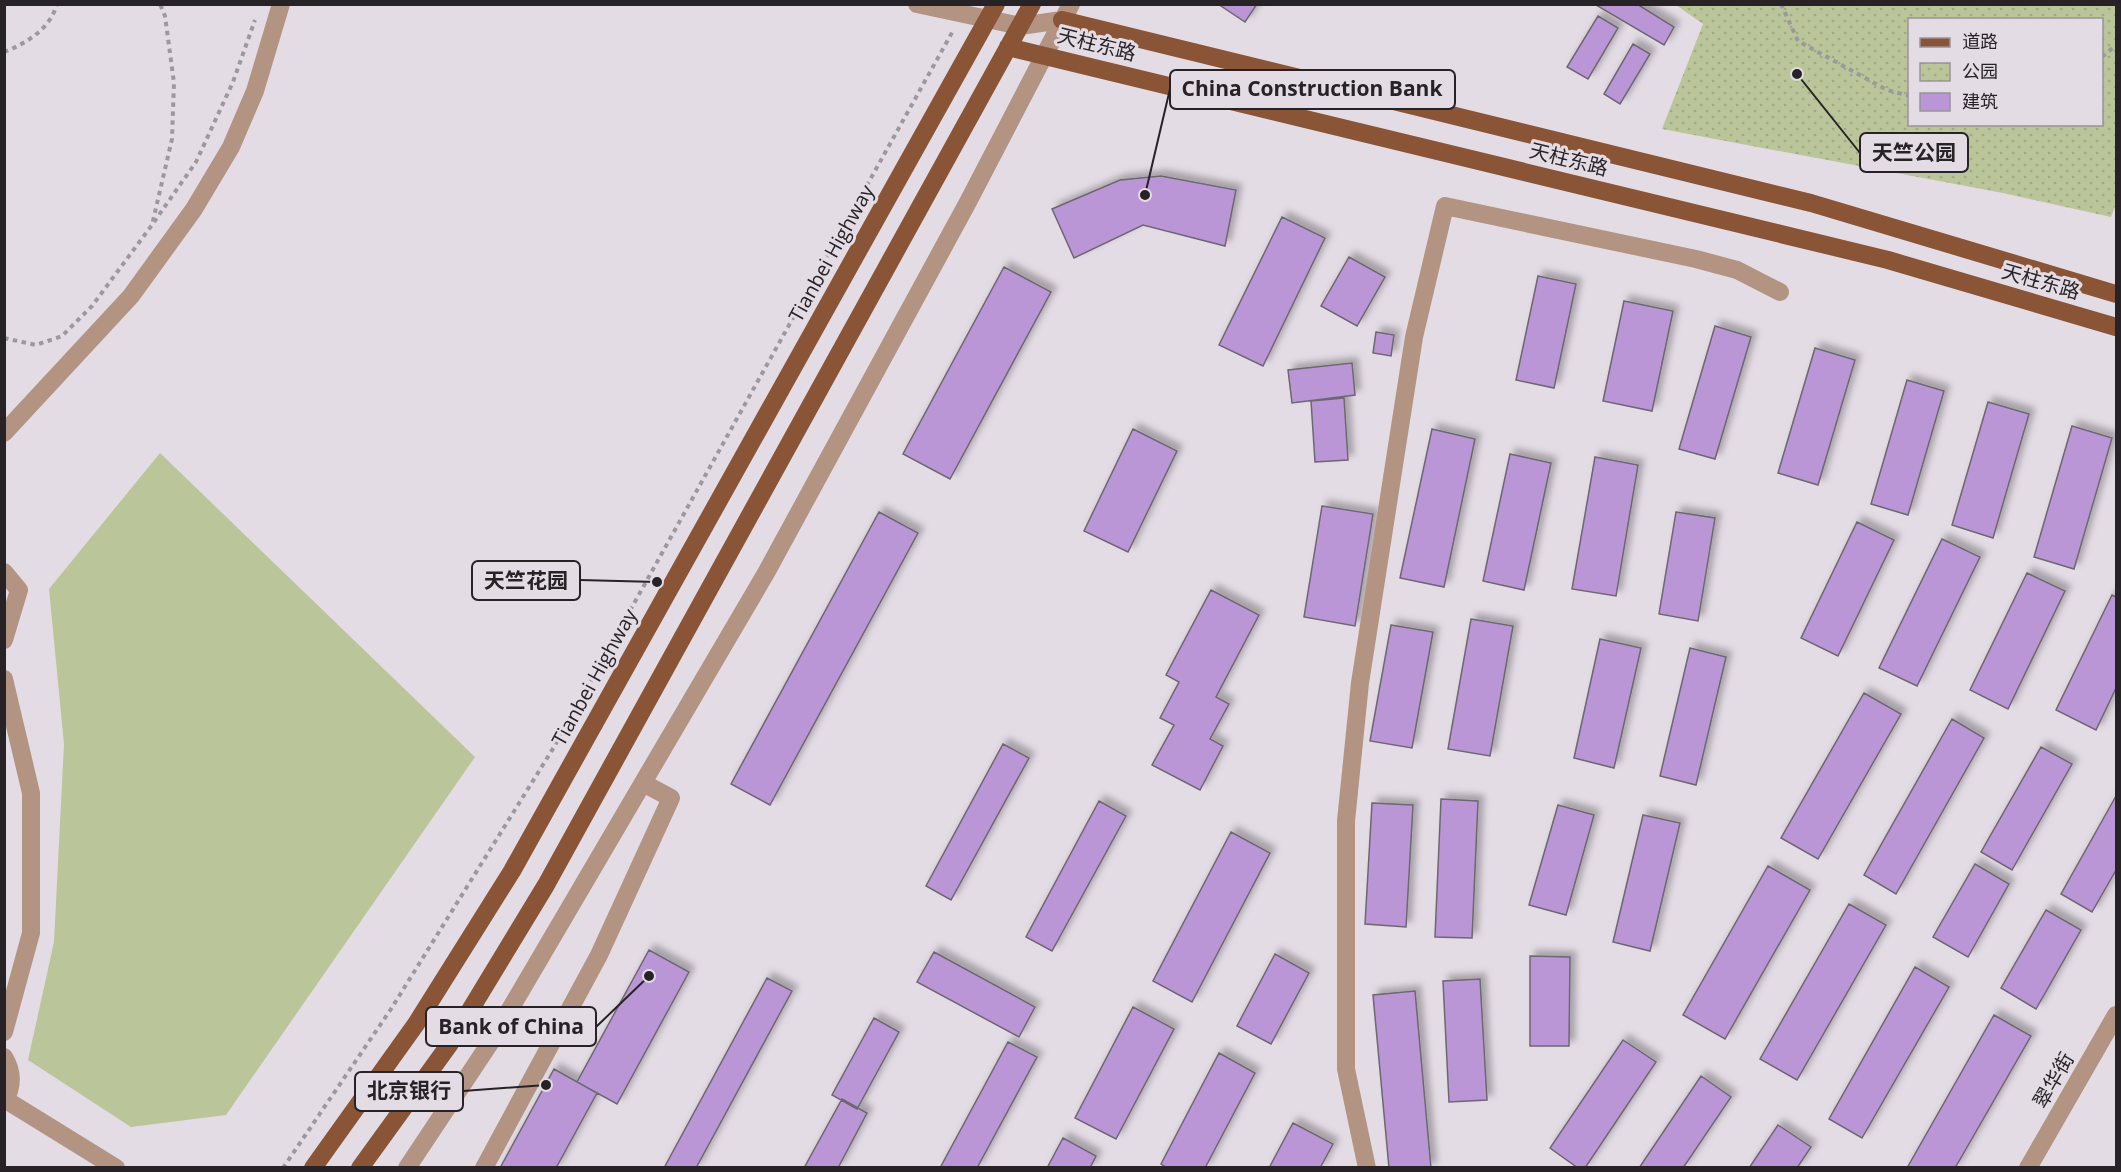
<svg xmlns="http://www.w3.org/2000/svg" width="2121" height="1172" font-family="'Open Sans','Noto Sans SC',sans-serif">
  <defs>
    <pattern id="park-dots" width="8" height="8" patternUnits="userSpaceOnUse" patternTransform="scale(1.5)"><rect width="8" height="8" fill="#bac599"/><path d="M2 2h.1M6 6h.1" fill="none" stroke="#a0a984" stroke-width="1.8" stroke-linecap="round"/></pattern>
    <filter id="shadow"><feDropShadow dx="5.5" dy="-5.5" stdDeviation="3" flood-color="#0004"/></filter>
  </defs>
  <rect width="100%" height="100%" fill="#e4dce5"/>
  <path fill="#bac599" d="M160 453 475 757 226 1115 131 1127 28 1060 54 942 64 744 49 589Z"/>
  <path fill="url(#park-dots)" fill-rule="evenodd" d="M1676 5H2116V204L2111 217 2003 193 1662 129 1703 24ZM1910 20H2102V124H1910Z"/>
  <path fill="#ba96d7" stroke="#6c6771" stroke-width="1.5" filter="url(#shadow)" d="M1218 4H1257L1245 22Z
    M1637 4 1674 27 1664 45 1596 5Z
    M1598 16 1618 28 1588 79 1567 67Z
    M1633 44 1650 54 1620 104 1604 94Z
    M1161 176 1236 190 1225 246 1143 225 1074 258 1052 209 1120 180Z
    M1282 217 1325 238 1263 366 1219 345Z
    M1349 257 1385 277 1357 326 1321 306Z
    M1004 267 1051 292 950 479 903 454Z
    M1538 276 1576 284 1554 388 1516 380Z
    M1624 301 1673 311 1652 411 1603 401Z
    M1715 326 1751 337 1715 459 1679 449Z
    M1376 332 1394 335 1391 356 1373 353Z
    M1815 348 1855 360 1818 485 1778 473Z
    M1352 363 1355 395 1292 403 1288 370Z
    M1907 380 1944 391 1908 515 1871 504Z
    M1344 398 1348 460 1315 462 1311 401Z
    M1988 402 2029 414 1993 538 1952 525Z
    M2072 426 2112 438 2074 569 2034 557Z
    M1133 429 1177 451 1128 552 1084 531Z
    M1432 429 1475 439 1444 587 1400 578Z
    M1510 454 1551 463 1524 590 1483 581Z
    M1595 457 1638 465 1616 596 1572 589Z
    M1322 506 1373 514 1355 626 1304 617Z
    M879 512 918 533 770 805 731 784Z
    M1676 512 1715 518 1698 621 1659 614Z
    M1857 522 1894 540 1838 656 1801 638Z
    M1942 539 1980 557 1917 686 1879 668Z
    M2027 573 2065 591 2008 709 1970 690Z
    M1211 590 1259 615 1216 697 1229 704 1210 739 1223 746 1200 790 1152 765 1174 725 1160 718 1179 682 1166 675Z
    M2112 595 2116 597V688L2096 730 2056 710Z
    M1471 619 1513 626 1490 756 1448 749Z
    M1391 625 1433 632 1412 748 1370 741Z
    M1600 639 1641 648 1614 768 1574 758Z
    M1690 648 1726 657 1696 785 1660 776Z
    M1864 693 1901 714 1818 859 1781 838Z
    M1952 719 1984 738 1896 894 1864 875Z
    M1003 744 1029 758 951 900 926 886Z
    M2041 747 2072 764 2012 870 1981 852Z
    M2116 796V870L2092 912 2061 894Z
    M1441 799 1478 801 1472 938 1435 937Z
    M1099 801 1126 816 1052 951 1026 937Z
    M1372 803 1413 805 1406 927 1365 924Z
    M1558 805 1594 815 1566 915 1529 905Z
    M1643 815 1680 823 1650 951 1613 942Z
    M1231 832 1270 853 1192 1002 1153 981Z
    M1975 864 2009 884 1968 957 1933 937Z
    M1768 866 1810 890 1725 1039 1683 1015Z
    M1849 904 1886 925 1797 1080 1760 1059Z
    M2046 910 2081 930 2036 1009 2001 988Z
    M649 950 689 972 617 1104 577 1082Z
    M934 952 1035 1007 1019 1037 917 982Z
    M1275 954 1309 973 1271 1044 1237 1026Z
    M1530 956 1570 957 1569 1046H1530Z
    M1915 967 1949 987 1862 1138 1829 1119Z
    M767 978 792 991 696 1168H664Z
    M1480 979 1487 1100 1449 1102 1443 981Z
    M1415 991 1431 1168H1389L1373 995Z
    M1133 1007 1174 1029 1116 1139 1075 1118Z
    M1994 1015 2031 1036 1955 1168H1907Z
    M874 1018 899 1032 857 1109 832 1095Z
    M1623 1040 1656 1062 1585 1168H1578L1550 1148Z
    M1008 1042 1037 1057 977 1168H940Z
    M1219 1053 1255 1073 1205 1168H1167L1161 1164Z
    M554 1069 597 1093 556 1168H500Z
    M1701 1076 1731 1097 1683 1168H1639Z
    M842 1099 867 1113 838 1168H804Z
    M1293 1123 1333 1144 1320 1168H1269Z
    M1778 1125 1811 1147 1797 1168H1749Z
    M1063 1138 1096 1156 1090 1168H1047Z"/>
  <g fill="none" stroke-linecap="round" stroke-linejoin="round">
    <path stroke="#9d979e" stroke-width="4" stroke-dasharray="4.5 4.5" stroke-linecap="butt" d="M1781 4 1798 41 1887 90 1910 96
      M4 52C27 43 50 29 57 4
      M2102 57 2116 45
      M154 222 196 162 233 82 255 20
      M4 338 36 345 62 336 92 306 152 225 172 139 174 83 165 16 160 4
      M283 1168 391 1009 554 747 954 29"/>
    <path stroke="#b39483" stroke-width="18" d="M917 4 1020 26 1062 20
      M4 433 131 296 194 209 231 147 255 91 281 4
      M4 572 19 590 4 640
      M4 679 31 793V933L4 1032
      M4 1057C13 1072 13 1087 4 1102
      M6 1100 116 1168
      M407 1168 492 1040 766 573 968 202 1071 4
      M484 1168 599 955 671 798 643 783
      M1367 1168 1346 1069V821L1360 683 1414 337 1445 206 1696 259 1737 270 1780 292
      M2028 1168 2116 1015"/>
    <path stroke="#8a5436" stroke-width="18" d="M1062 20 1811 203 2116 294
      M1008 47 1888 260 2116 327
      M313 1168 416 1024 512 871 996 4
      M360 1168 449 1045 546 885 1032 4"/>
  </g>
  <g text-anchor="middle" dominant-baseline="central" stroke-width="6" stroke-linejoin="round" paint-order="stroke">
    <g font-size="20" fill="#262226" stroke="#e4dce5">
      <text transform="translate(1097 44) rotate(14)">天柱东路</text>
      <text transform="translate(1569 159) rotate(14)">天柱东路</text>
      <text transform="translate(831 253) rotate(-61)">Tianbei Highway</text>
      <text transform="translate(2041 281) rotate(16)">天柱东路</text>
      <text transform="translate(594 677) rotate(-61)">Tianbei Highway</text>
      <text transform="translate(2053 1080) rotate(-60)">翠华街</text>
    </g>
  </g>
  <path fill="none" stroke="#262226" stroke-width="2" d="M1145 195L1170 89M1797 74L1860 153M657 582L580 580M649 976L596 1027M546 1085L463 1091"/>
  <g fill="#262226" stroke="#e4dce5" stroke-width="2">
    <circle cx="1145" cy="195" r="6"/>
    <circle cx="1797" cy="74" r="6"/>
    <circle cx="657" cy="582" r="6"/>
    <circle cx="649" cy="976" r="6"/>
    <circle cx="546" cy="1085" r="6"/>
  </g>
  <g fill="#e4dce5" stroke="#262226" stroke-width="2">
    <rect x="1170" y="70" width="285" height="39" rx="6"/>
    <rect x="1860" y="133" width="108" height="39" rx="6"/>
    <rect x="472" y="561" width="108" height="39" rx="6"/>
    <rect x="426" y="1007" width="170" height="39" rx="6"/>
    <rect x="355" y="1072" width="108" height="39" rx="6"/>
  </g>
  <g font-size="21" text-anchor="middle" font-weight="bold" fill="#262226">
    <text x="1312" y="96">China Construction Bank</text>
    <text x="1914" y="160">天竺公园</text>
    <text x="526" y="588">天竺花园</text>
    <text x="511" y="1034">Bank of China</text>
    <text x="409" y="1098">北京银行</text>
  </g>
  <rect width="2121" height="1172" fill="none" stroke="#262226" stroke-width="12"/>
  <rect x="1908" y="18" width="195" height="108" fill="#e4dce5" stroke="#989299" stroke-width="1.5"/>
  <rect x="1920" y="38" width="30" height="9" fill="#8a5436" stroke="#989299" stroke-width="1.5"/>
  <text x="1962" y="48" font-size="18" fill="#262226">道路</text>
  <rect x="1920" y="63" width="30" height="18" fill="url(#park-dots)" stroke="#989299" stroke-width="1.5"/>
  <text x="1962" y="78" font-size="18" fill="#262226">公园</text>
  <rect x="1920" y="93" width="30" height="18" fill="#ba96d7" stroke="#989299" stroke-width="1.5"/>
  <text x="1962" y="108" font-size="18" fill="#262226">建筑</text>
</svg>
